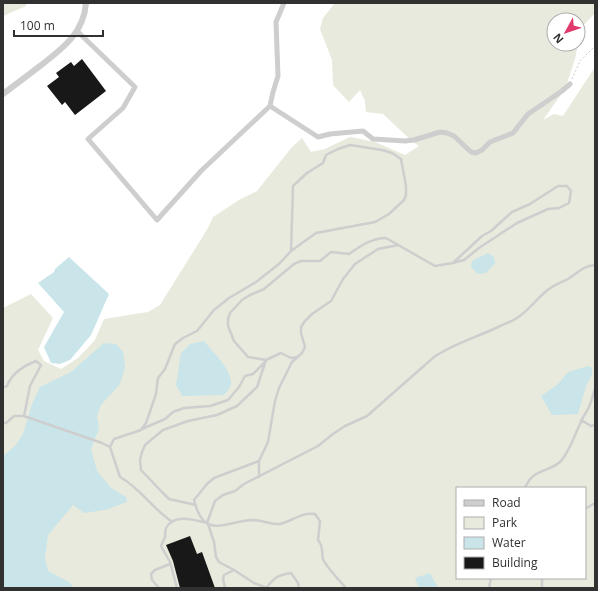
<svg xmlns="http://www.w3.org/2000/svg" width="598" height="591" font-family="'Open Sans',sans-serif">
  <rect width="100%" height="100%" fill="#fff"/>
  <path fill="#e7eadc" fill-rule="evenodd" d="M3 3H26V6L3 16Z
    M335 3H595V13L583 26 578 43V20H554V44H578L575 59 565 89 543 120 554 114 563 116 595 67V588H3V308L31 294 53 318 38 350 44 361 61 369 78 358 95 340 104 319 148 312 160 305 208 228 213 217 239 200 257 191 292 147 302 138 311 152 325 149 350 137 375 142 405 155 419 146 412 141 383 114 366 112 365 101 360 90 349 102 333 85 332 60 320 29 323 18ZM457 488H585V578H457Z"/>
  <path fill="#c9e5ea" d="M488 253 494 257 495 263 486 273 478 274 471 267 472 261Z
    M69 257 109 294 91 335 70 360 60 364 51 363 44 347 64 312 38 283 54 272 55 269Z
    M204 341C212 351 233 371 231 384 231 388 226 392 224 395L182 396 176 385 181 353 190 344Z
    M104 343 116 344 123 352 125 367 120 384 101 405 97 416 99 428 91 449 97 471 111 488 126 497 127 502 105 510 84 513 73 505 48 535 45 559 48 571 69 582 74 588H3V456L15 446 23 434 32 404 40 387 71 372Z
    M588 366 592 368V375L586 386 578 414 552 415 541 396 558 384 568 372Z
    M430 573 438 588H419L415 578Z"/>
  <path fill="#181818" d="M82 59 106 91 75 115 65 102 62 105 47 86 59 77 56 73 71 62 74 66Z
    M190 536 197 554 202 552 215 588H180L173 561 166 545Z"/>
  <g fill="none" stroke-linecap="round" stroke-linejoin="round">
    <path stroke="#cbcbcb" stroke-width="1" stroke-dasharray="2 2" stroke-linecap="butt" d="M572 79 580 61 595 46"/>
    <path stroke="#cecece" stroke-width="2.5" d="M297 357 291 358 281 353 266 360 248 357 234 341 228 326V319L230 313 242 300 250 295 264 289 294 264 301 261H320L331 252 349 254C360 246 372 238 386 238L435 266 453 263 464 260 479 248 517 223 548 209 559 208 569 203 571 191 567 186H558L530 204 512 212 491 231 482 236 453 263
      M3 388 7 386C12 373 23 366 36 361L41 365 30 386 24 416
      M581 420 591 426 595 425
      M3 423H6L14 416H24L102 443 110 447 120 477C140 488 152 508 171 521
      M142 429 165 419 173 412 184 408 210 406 228 400 239 387 245 376 253 374 265 362
      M110 447 114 439 141 430 146 423 156 394 158 378 165 369 175 344 183 338 197 331 214 310 229 298 256 282 279 264 291 251 293 186 307 173 323 163 326 155 338 149 350 145 382 150 392 153 401 159 406 186V195L404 200 389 214 375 222 316 233 291 251
      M259 461 214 478 207 484 194 500C204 541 225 521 252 520 261 520 273 525 280 524 292 521 302 512 315 514L320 521 318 540C324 547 321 551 323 559 327 568 339 580 346 588
      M259 477V461L268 442 275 401 279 388 292 362 302 353 305 347 301 333V327L305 321 312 314 331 301 343 279 355 264 378 249 398 245
      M525 488C534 467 549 473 561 461 571 449 575 433 582 420 583 416 586 413 588 409 591 403 593 395 595 389
      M196 505 169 499 162 492 141 470 140 460 142 452 145 445 163 430 188 421 217 415 237 406 257 387 266 360
      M585 509 595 503
      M208 524 214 542 216 557 219 562 234 570
      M267 587C275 577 278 575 291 573L298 583 299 588
      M159 588 152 580 151 574 155 570 170 564
      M177 588 170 562 161 546C162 543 164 540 165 537 165 534 165 531 166 528 174 513 195 520 207 523L215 501 223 495 235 491 244 484 318 446 333 434 345 426 367 416 434 357C453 344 477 337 498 327 504 324 511 322 517 318 528 311 535 301 544 293 551 286 560 283 568 279 578 273 583 266 595 265
      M225 588 223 579 224 575 234 570 254 583 267 588
      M489 588 491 578
      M542 588V578"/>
    <path stroke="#cecece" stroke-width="5" d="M77 31 135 87 123 108 88 139 157 220 201 171 270 106 273 92 278 76 276 22 284 3
      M270 106 318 137 330 134 363 131 373 139 405 141 414 140 440 132 447 133 454 136 471 152 476 153 482 150 490 142 513 133 528 114 562 91 570 84"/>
    <path stroke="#cecece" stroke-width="6" d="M3 94C15 85 28 75 40 66 62 49 84 33 86 3"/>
  </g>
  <rect width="598" height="591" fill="none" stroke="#313131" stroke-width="8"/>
  <rect x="456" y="487" width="130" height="92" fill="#ffffff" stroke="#adadad"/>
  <rect x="464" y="500" width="20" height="6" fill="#cecece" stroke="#adadad"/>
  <text x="492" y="507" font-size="12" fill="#313131">Road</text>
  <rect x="464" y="517" width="20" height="12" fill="#e7eadc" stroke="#adadad"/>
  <text x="492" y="527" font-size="12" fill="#313131">Park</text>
  <rect x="464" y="537" width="20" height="12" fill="#c9e5ea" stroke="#adadad"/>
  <text x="492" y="547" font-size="12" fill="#313131">Water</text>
  <rect x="464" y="557" width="20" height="12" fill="#181818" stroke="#adadad"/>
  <text x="492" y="567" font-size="12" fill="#313131">Building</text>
  <g transform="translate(566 32) rotate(230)"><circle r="19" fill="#ffffff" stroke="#adadad"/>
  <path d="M0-3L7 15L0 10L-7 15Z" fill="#e1396b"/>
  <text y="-6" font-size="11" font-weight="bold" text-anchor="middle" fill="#313131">N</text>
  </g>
  <path d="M14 30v6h89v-6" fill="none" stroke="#313131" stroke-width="2"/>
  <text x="20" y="30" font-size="12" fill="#313131" stroke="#ffffff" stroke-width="3" paint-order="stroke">100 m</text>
</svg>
